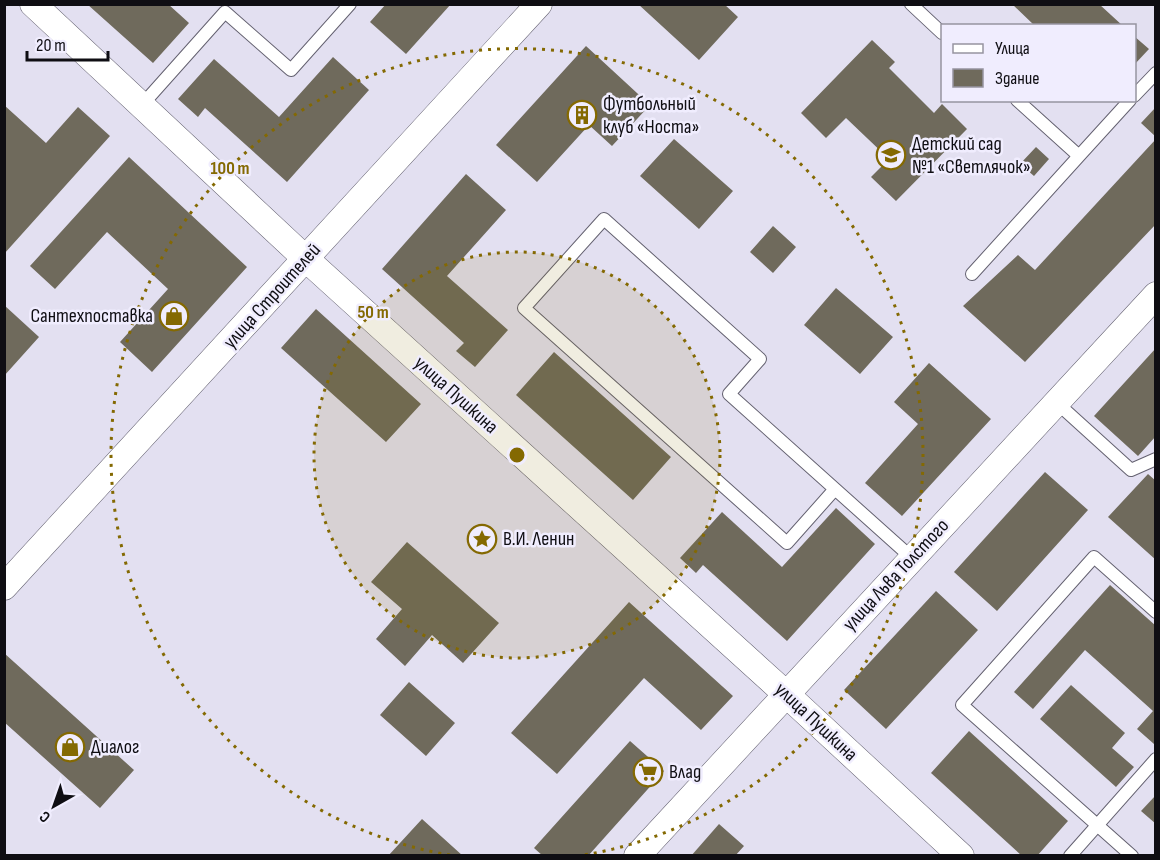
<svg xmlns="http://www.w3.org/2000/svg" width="1160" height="860" font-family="'Sofia Sans Condensed',sans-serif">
  <rect width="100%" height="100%" fill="#e3e0f1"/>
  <path fill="#6f6a5c" d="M87 4H168L189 23 153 63Z
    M386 4H451L406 54 370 22Z
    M638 4H724L738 17 699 60Z
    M1012 4H1099L1123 26H1035Z
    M1134 36 1149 49 1134 65Z
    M872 40 895 62 889 68 934 113 942 104 967 129 896 201 871 177 889 159 846 118 826 138 801 113Z
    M586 46 650 105 612 146 589 125 537 182 496 145Z
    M333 57 369 90 287 182 205 108 198 117 178 99 214 59 279 117Z
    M4 105 46 143 78 107 110 136 4 254Z
    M1156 107V137L1141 123Z
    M674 139 733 191 699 229 640 176Z
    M1156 139V224L1025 362 963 306 1018 255 1035 270Z
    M1036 147 1049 159 1034 176 1020 164Z
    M129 157 247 267 152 372 120 342 168 289 107 232 55 289 30 266Z
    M466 174 506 210 447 276 508 330 475 367 456 351 464 343 382 269Z
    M773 226 796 247 773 273 750 252Z
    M836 288 893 337 860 374 804 325Z
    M4 305 39 337 4 376Z
    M316 309 421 404 386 442 281 348Z
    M1156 348V436L1138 456 1094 416Z
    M554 352 671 457 633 500 516 395Z
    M929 363 991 419 902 516 865 483 918 424 894 402Z
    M1045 472 1088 510 997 611 954 572Z
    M1148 474 1156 481V560L1108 517Z
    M836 508 875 544 787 641 703 565 696 573 680 558 722 512 782 567Z
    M407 542 499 623 463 663 432 635 405 666 376 639 402 609 371 582Z
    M1110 585 1156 626V742L1154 744 1137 729 1153 711 1085 650 1033 709 1014 692Z
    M936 591 978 630 886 729 844 690Z
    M629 602 733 696 701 730 644 678 557 774 511 733Z
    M4 653 134 770 100 808 4 722Z
    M409 682 455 723 426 756 380 715Z
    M1071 685 1125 733 1112 748 1134 767 1116 787 1040 719Z
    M969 731 1068 821 1037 856H1022L931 773Z
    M630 741 664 771 588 856H543L534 848Z
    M1156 795V824L1141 811Z
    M422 819 463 856H388Z
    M719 824 744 846 735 856H691Z"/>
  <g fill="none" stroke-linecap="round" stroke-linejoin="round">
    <g stroke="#646170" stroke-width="14">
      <path id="service" d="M911 4 942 33
        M1134 96 1156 73
        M142 105 225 12 291 70 350 4
        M1079 156 1130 100
        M972 274 1079 156 1017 100
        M1056 402 1131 470 1156 459
        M835 489 787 543 524 308 604 219 760 359 729 394 912 558
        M1070 856 1156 759
        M1132 856 962 705 1094 557 1156 612"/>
    </g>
    <g stroke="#646170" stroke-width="27">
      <path id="minor" d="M33 4 306 259 786 694 961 856
        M4 587 539 4
        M637 856 1156 295"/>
    </g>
    <use href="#service" stroke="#fff" stroke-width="12"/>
    <use href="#minor" stroke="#fff" stroke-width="26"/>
  </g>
  <circle cx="517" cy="455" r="203" fill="#846902" fill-opacity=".12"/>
  <g fill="none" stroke="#846902" stroke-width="3" stroke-dasharray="3 6">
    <circle cx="517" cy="455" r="203"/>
    <path d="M450 855A406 406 0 1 1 584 855"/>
  </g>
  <defs>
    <g id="building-ring" transform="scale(1.5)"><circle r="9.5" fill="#f0edfe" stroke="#846902" stroke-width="1.5"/><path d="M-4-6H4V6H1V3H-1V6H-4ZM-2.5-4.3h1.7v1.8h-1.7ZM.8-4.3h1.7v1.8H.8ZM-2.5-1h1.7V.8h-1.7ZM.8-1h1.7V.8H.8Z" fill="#846902"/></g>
    <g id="school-ring" transform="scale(1.5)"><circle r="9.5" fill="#f0edfe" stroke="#846902" stroke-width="1.5"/><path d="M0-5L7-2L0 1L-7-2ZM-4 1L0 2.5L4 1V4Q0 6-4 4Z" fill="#846902"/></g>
    <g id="shop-ring" transform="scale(1.5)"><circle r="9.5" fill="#f0edfe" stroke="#846902" stroke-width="1.5"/><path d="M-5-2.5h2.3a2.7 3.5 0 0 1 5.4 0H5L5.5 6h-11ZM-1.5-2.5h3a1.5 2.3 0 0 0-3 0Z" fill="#846902"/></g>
    <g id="sight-ring" transform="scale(1.5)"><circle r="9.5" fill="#f0edfe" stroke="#846902" stroke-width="1.5"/><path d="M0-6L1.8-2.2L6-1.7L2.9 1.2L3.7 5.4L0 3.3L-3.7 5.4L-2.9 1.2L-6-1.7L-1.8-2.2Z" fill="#846902"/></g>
    <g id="supermarket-ring" transform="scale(1.5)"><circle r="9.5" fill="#f0edfe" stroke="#846902" stroke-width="1.5"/><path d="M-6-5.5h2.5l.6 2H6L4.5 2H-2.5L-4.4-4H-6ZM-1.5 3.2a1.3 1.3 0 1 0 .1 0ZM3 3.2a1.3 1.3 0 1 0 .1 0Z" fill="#846902"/></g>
  </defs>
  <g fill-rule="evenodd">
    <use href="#building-ring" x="582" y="115"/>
    <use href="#school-ring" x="891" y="155"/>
    <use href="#shop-ring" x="174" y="316"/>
    <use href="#sight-ring" x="482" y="539"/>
    <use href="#shop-ring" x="70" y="747"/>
    <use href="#supermarket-ring" x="648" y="772"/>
  </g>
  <g text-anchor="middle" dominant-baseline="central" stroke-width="5" stroke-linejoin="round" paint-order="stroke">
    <g font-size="20" fill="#0f0e13" stroke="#f0edfe" text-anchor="start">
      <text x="603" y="104">Футбольный<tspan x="603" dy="23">клуб «Носта»</tspan></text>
      <text x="912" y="144">Детский сад<tspan x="912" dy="23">№1 «Светлячок»</tspan></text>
      <text x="153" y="316" text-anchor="end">Сантехпоставка</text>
      <text x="503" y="539">В.И. Ленин</text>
      <text x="91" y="747">Диалог</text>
      <text x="669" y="772">Влад</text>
    </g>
    <g font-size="20" fill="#0f0e13" stroke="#f0edfe">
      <text transform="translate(272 296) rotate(-48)">улица Строителей</text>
      <text transform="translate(456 395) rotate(42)">улица Пушкина</text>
      <text transform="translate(896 575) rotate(-47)">улица Льва Толстого</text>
      <text transform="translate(816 722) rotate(43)">улица Пушкина</text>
    </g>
  </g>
  <circle cx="517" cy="455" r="9" fill="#846902" stroke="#f0edfe" stroke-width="3"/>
  <g font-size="18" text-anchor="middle" font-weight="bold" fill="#846902" stroke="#f0edfe" stroke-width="5" stroke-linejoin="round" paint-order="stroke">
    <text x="230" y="174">100 m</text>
    <text x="373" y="318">50 m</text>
  </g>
  <rect width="1160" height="860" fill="none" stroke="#0f0e13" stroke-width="12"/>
  <rect x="941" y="24" width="195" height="78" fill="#f0edfe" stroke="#9694a0" stroke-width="1.5"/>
  <rect x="953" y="44" width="30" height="9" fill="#ffffff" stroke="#9694a0" stroke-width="1.5"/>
  <text x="995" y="54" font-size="18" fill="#0f0e13">Улица</text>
  <rect x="953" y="69" width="30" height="18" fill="#6f6a5c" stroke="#9694a0" stroke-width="1.5"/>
  <text x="995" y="84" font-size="18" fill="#0f0e13">Здание</text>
  <g transform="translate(54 806) rotate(220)" stroke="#f0edfe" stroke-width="4.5" paint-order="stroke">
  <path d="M0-4.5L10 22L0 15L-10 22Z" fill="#0f0e13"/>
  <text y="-9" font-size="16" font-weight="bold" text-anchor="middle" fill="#0f0e13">С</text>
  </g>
  <path d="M27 51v9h81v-9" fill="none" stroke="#0f0e13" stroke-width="3"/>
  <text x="36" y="51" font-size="18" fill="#0f0e13" stroke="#f0edfe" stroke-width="4.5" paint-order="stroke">20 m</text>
</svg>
